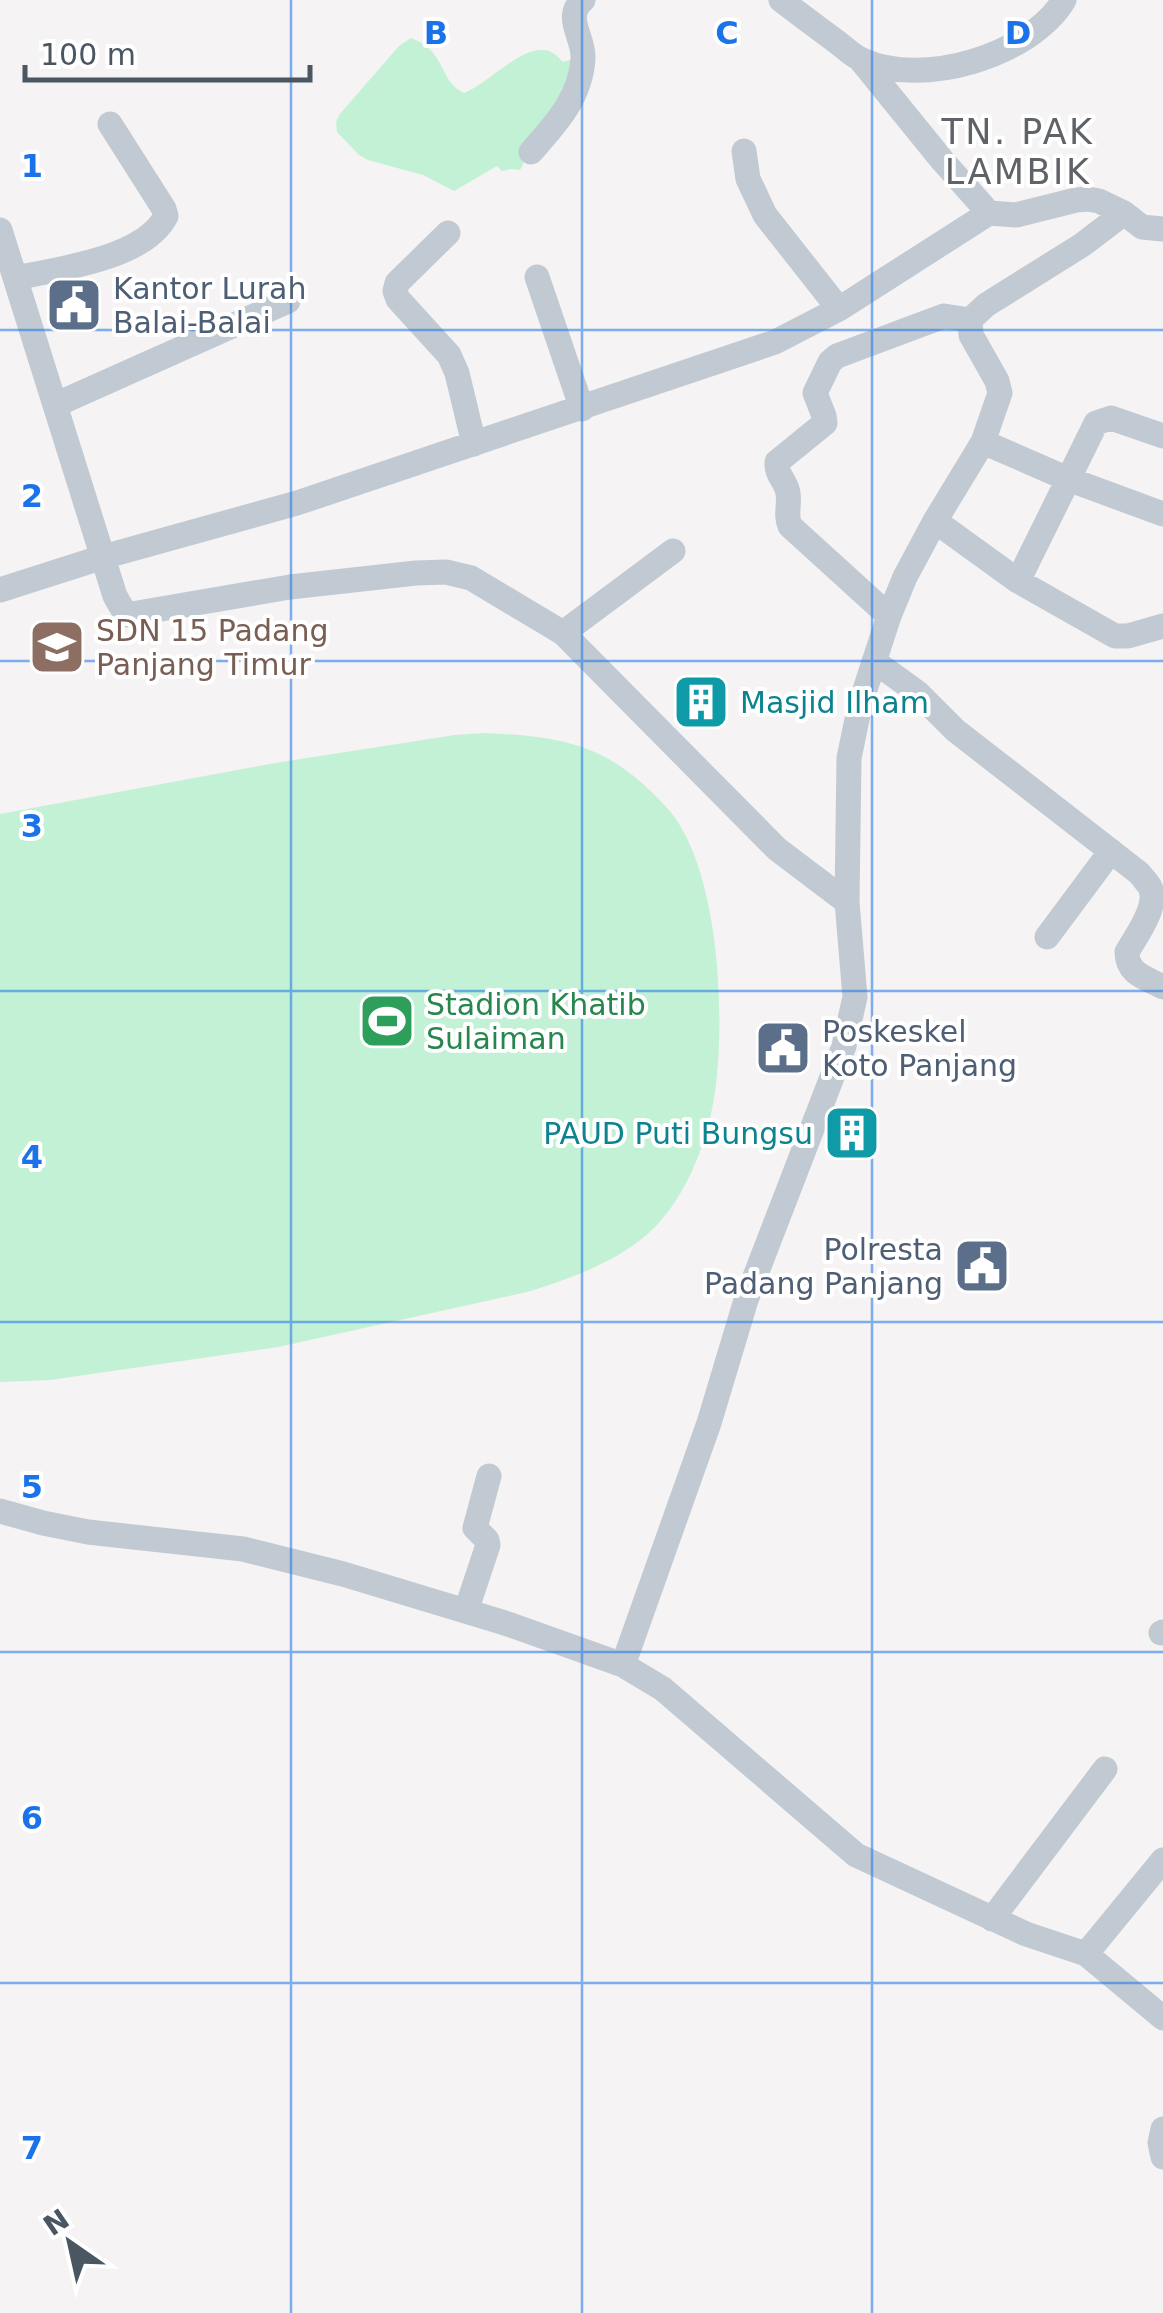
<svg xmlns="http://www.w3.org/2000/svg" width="1163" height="2313" font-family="'DejaVu Sans',sans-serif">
  <rect width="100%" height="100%" fill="#f5f3f3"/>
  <path fill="#c3f1d5" d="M411 38C447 51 438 81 464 93 487 84 519 48 543 50 552 50 557 56 563 62L581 57 520 170 511 169 502 171 497 166 454 191 423 175 368 160 359 155 337 132 336 122 339 115 399 46Z
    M485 733C568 737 610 745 668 809 721 869 727 1028 713 1104 705 1147 686 1195 655 1227 621 1261 572 1278 527 1292L278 1347 50 1380 0 1382V814L275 763 455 735Z"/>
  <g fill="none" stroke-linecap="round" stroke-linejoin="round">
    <path stroke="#c1cad2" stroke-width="25" d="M781 0C799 14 818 28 837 42 845 48 853 56 862 60 922 88 1030 56 1064 0
      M744 151 748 179 765 215 839 309
      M531 152C556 124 581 97 583 58 584 37 563 17 583 0
      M1124 213 1142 227 1163 229
      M0 230 115 596 126 615 290 587 416 573 446 572 471 578 563 633 777 849 847 902
      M448 233 397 283 395 291 398 299 449 355 457 373 474 444
      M537 277 582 409
      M15 278C58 269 144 259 166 216L164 209 110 124
      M55 405 288 301
      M983 442 1068 479 1163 514
      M935 521 1018 581 1115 636H1128L1163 626
      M1018 581 1096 423 1111 418 1163 436
      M0 590 103 557 297 503 775 342 839 309 989 213
      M889 616 790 526C785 515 790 505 788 493 786 480 776 476 777 462L825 423 824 416 815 393 830 362 837 356 944 316 970 320
      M563 633 673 551
      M874 661 918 693 955 730 1139 873C1140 874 1149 885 1150 887 1159 906 1136 936 1127 952 1127 974 1146 978 1163 987
      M1047 937 1111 851
      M0 1511 43 1523 88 1532 243 1549 343 1574 505 1623 623 1665 663 1689 856 1855 1026 1934 1086 1954 1163 2018
      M466 1611 488 1545 487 1540 475 1528 489 1476
      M1161 1633 1163 1632
      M623 1665 709 1423 746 1300 844 1046 855 997 847 902 849 758 860 705 889 616 905 577 935 521 983 442 1000 393 997 381 971 335 970 320 986 305 1082 245 1124 213 1099 201 1088 199 1076 200 1016 215 989 213 942 160 860 59
      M992 1919 1105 1769
      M1086 1954 1163 1860
      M1163 2129 1160 2143 1163 2157"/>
  </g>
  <path fill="none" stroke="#1a73e8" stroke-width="2.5" stroke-opacity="0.55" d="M291 0V2313M582 0V2313M872 0V2313M0 330H1163M0 661H1163M0 991H1163M0 1322H1163M0 1652H1163M0 1983H1163"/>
  <defs>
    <g id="civic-square" transform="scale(2.875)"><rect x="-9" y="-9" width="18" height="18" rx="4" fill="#5c6f8a" stroke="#fff"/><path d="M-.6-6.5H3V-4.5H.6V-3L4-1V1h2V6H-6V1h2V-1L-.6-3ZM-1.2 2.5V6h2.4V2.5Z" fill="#fff"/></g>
    <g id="school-square" transform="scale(2.875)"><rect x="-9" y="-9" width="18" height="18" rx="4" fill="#8d6e63" stroke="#fff"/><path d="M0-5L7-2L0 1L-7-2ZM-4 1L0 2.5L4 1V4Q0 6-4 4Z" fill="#fff"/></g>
    <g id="building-square" transform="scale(2.875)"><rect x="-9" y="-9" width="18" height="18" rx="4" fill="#0f9aa8" stroke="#fff"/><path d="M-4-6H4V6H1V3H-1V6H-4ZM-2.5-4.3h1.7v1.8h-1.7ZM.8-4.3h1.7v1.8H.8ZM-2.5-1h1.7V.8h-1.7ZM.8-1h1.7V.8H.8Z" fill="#fff"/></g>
    <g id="stadium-square" transform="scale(2.875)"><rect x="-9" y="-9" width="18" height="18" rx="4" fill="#2e9e5b" stroke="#fff"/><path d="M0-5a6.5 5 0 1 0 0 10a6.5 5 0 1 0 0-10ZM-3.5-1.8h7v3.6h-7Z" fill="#fff"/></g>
  </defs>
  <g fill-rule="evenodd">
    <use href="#civic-square" x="74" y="305"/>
    <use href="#school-square" x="57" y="647"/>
    <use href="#building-square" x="701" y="702"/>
    <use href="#stadium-square" x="387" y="1021"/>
    <use href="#civic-square" x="783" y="1048"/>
    <use href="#building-square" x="852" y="1133"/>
    <use href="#civic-square" x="982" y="1266"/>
  </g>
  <g text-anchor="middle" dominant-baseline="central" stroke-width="8" stroke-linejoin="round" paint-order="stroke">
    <g font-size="30" fill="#4e5e75" stroke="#fff" text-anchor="start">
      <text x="113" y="288">Kantor Lurah<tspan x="113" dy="34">Balai-Balai</tspan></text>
      <text x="822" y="1031">Poskeskel<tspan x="822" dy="34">Koto Panjang</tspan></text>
      <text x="943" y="1249" text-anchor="end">Polresta<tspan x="943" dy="34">Padang Panjang</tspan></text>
    </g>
    <g font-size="30" fill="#785e54" stroke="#fff" text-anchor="start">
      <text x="96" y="630">SDN 15 Padang<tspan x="96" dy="34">Panjang Timur</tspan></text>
    </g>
    <g font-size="30" fill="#0d838f" stroke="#fff" text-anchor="start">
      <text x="740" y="702">Masjid Ilham</text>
      <text x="813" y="1133" text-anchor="end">PAUD Puti Bungsu</text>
    </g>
    <g font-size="30" fill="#27864d" stroke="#fff" text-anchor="start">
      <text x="426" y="1004">Stadion Khatib<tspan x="426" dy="34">Sulaiman</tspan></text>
    </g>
    <g font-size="35" letter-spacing="2.5" fill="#5f6368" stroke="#fff">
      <text x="1018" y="132">TN. PAK<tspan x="1018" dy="40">LAMBIK</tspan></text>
    </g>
  </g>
  <g font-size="32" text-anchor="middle" font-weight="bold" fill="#1a73e8" stroke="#fff" stroke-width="8" stroke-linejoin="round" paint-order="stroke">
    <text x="436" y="44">B</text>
    <text x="727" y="44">C</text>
    <text x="1018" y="44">D</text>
    <text x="32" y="177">1</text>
    <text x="32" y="507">2</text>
    <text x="32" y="837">3</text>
    <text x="32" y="1168">4</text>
    <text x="32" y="1498">5</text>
    <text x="32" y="1829">6</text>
    <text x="32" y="2159">7</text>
  </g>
  <g transform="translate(70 2243) rotate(326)" stroke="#ffffff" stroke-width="8" paint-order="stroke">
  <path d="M0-8L18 38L0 25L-18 38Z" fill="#4a5661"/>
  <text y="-15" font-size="28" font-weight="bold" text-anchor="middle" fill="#4a5661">N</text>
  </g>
  <path d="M25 65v15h285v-15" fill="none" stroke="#4a5661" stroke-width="5"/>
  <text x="40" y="65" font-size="30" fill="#4a5661" stroke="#ffffff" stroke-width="8" paint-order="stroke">100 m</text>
</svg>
